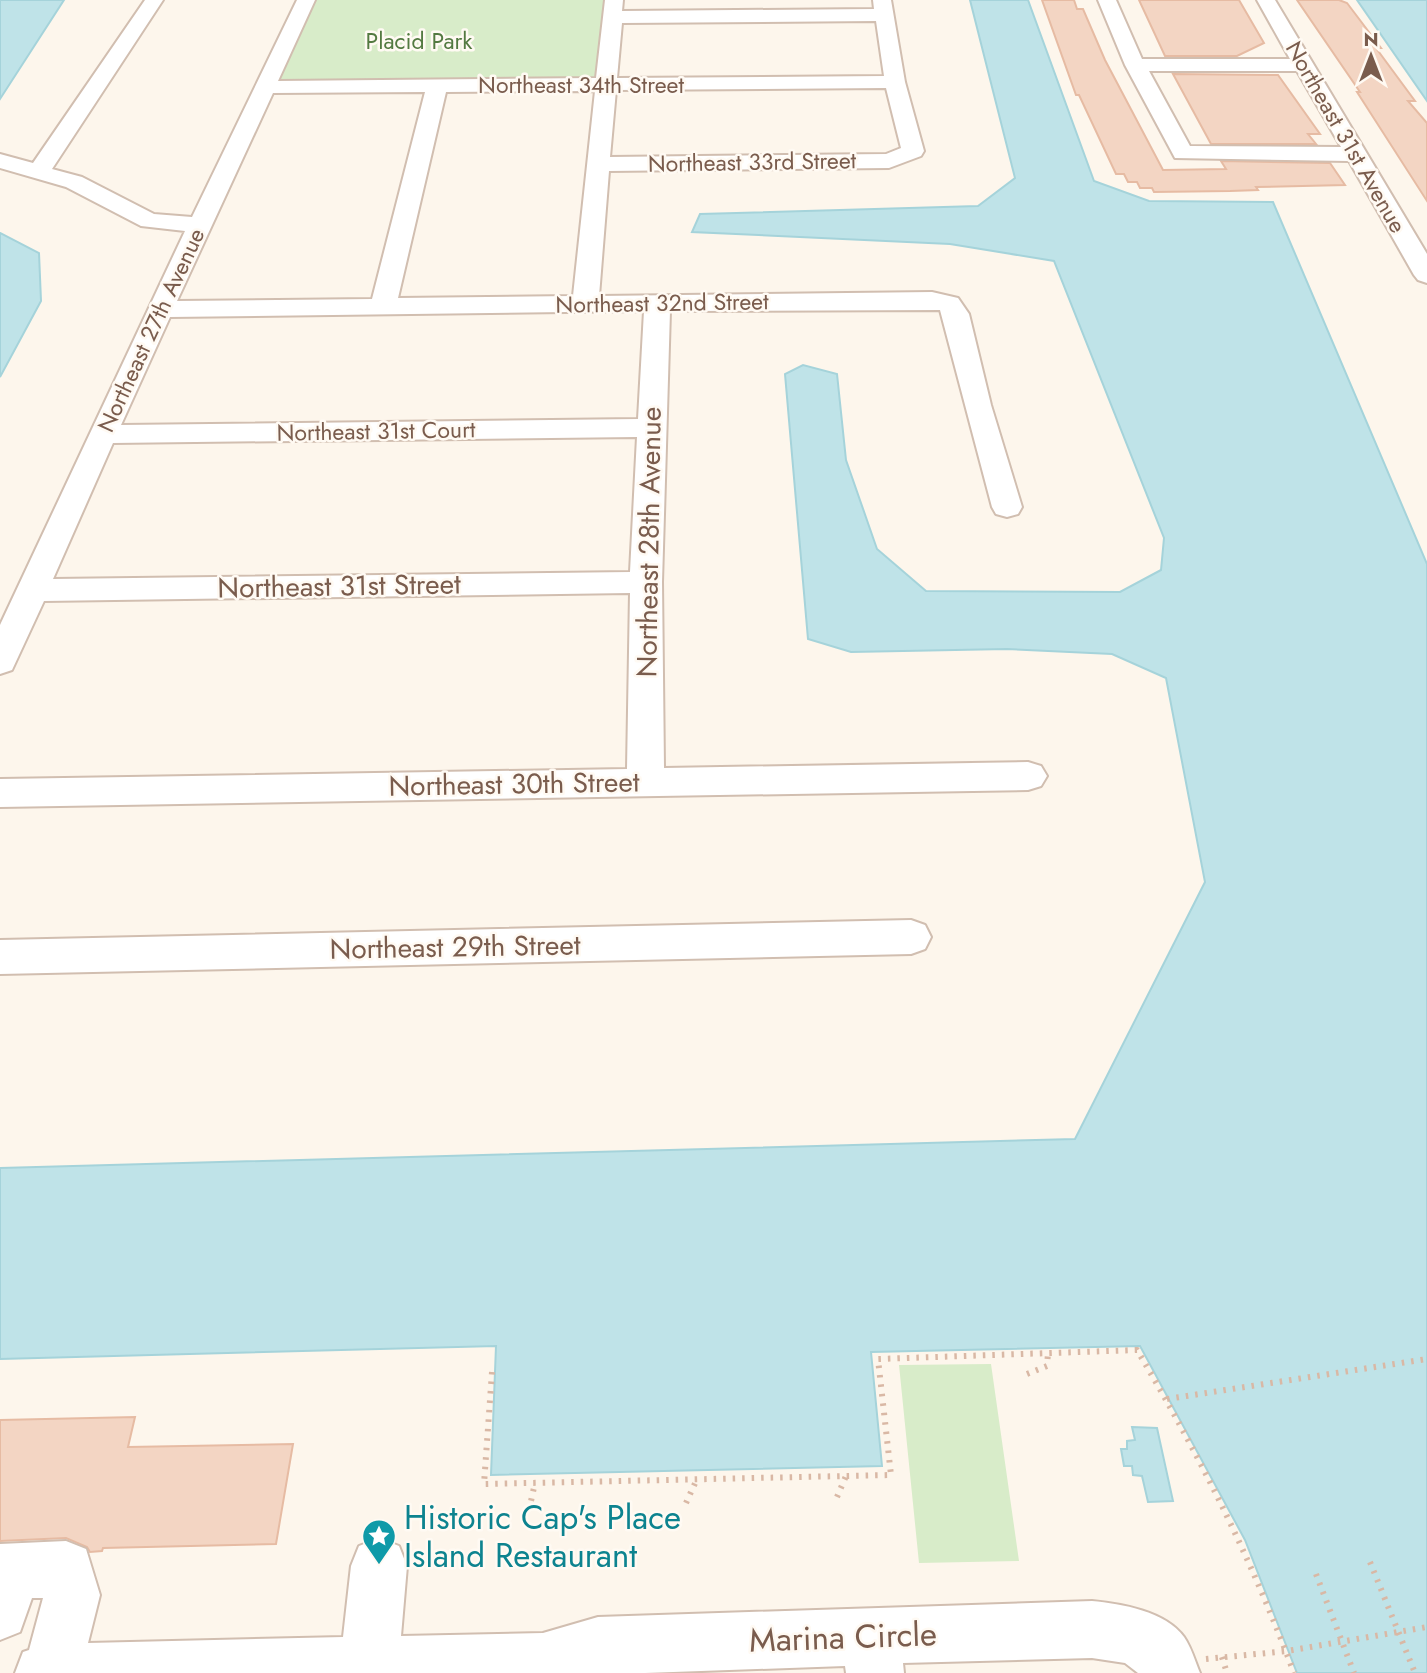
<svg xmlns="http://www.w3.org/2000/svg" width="1427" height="1673" font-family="Jost,sans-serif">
  <rect width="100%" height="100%" fill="#fdf6ec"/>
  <path fill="#d8ecc9" d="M315 0H605L597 80 278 83Z
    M991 1364 1019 1561 919 1563 899 1365Z"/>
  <path fill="#bfe3e8" stroke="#a5d3da" stroke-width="2" d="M0 0H64L0 99Z
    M970 0H1028L1094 181 1149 201 1273 202 1427 564V1673H1297L1245 1540 1140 1346 871 1352 882 1466 491 1475 496 1346 0 1359V1168L1075 1139 1205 882 1166 678 1112 654 1007 649 851 652 808 639 785 374 803 365 837 374 846 460 877 549 926 591 1120 592 1161 570 1164 538 1054 261 950 244 692 232 700 214 978 206 1015 178Z
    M1357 0H1427V101Z
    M0 233 39 253 41 301 0 377Z
    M1132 1427 1157 1428 1173 1501 1148 1502 1142 1476 1133 1475 1132 1466H1124L1121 1449H1127V1441L1135 1440Z"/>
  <path fill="#f3d5c3" stroke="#e6bba3" stroke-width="2" d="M1042 0H1074L1077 9H1083L1105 60 1163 170 1226 169 1221 161 1330 163 1345 185 1256 187 1258 190 1230 191 1154 192 1152 188H1140L1137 182H1128L1124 174H1116L1079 95H1076Z
    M1139 0H1239L1264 43 1237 56H1165Z
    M1297 0H1339L1347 3 1381 48H1376L1415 101H1408L1427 123V201L1357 92H1360Z
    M1173 74 1278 75 1320 134H1308L1316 144H1211Z
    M135 1417 128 1447 293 1444 276 1544 103 1548 102 1551 90 1552 87 1547 66 1538 0 1541V1420Z"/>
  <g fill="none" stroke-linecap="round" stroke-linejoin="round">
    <g stroke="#d1beb0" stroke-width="4">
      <path id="minor" d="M145 0H163L52 169 82 177 154 214 192 217 297 0H315L278 81 596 78 605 0H623L622 11 874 9 873 0H891L905 82 924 151 921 156 889 168 609 171 599 296 932 292 958 298 969 314 991 405 1022 507 1018 514 1007 517 996 514 992 507 940 310 670 311 662 582 664 768 1028 762 1041 766 1047 776 1041 786 1028 790 0 807V779L627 769 630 593 44 601 12 670 0 674V625L185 231 141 226 66 187 0 168V154L33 163ZM876 21 884 76 617 78 622 23ZM886 88 901 148 886 154 610 157 616 90ZM595 91 573 296 398 298 446 92ZM425 92 372 299 177 301 273 93ZM644 311 638 419 121 425 170 317ZM637 437 630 572 53 579 113 443Z
        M1098 0H1116L1142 59H1290L1257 0H1275L1427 254V283L1418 280 1414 275 1349 161 1175 158 1125 65ZM1149 71H1297L1341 147 1190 146Z
        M911 920 925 925 931 937 925 949 911 954 0 974V940Z
        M379 1538 399 1546 407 1566 401 1636 543 1633 598 1617 1092 1601C1122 1604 1165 1611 1184 1637 1191 1647 1195 1661 1200 1673H1138L1125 1663 1092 1658 903 1663 904 1673H846L845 1666 645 1673H15L23 1652 29 1650 43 1598H32L20 1632 0 1640V1544L66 1541 86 1549 100 1595 88 1643 343 1637 351 1566 359 1546Z"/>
    </g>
    <path stroke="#d9b8a5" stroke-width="6" stroke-dasharray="2.5 7" stroke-linecap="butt" d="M492 1372 484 1484 891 1475 878 1359 1137 1350C1199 1454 1252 1560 1294 1673
      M1027 1374 1047 1366 1048 1353
      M1167 1399 1427 1359
      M837 1497 846 1476
      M686 1503 697 1479
      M529 1510 535 1483
      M1370 1562 1415 1673
      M1316 1574 1354 1673
      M1222 1657 1227 1673
      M1206 1659 1287 1651 1427 1627"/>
    <use href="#minor" fill="#fff" fill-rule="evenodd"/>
  </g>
  <defs>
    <g id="sight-pin" transform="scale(1.75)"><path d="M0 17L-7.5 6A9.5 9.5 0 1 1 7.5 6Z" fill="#0f9aa8" stroke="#fffaf3"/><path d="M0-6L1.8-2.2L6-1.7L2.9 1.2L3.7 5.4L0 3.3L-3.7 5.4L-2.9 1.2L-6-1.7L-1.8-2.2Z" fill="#fff"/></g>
  </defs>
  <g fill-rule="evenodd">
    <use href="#sight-pin" x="379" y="1536"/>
  </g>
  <g text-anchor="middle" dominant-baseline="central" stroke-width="5" stroke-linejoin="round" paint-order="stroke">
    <g font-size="23" fill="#537a41" stroke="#fffaf3">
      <text x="419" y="41">Placid Park</text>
    </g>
    <g font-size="23" fill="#7a5c4d" stroke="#fffaf3">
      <text x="581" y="85">Northeast 34th Street</text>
      <text transform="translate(1346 137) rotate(60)">Northeast 31st Avenue</text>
      <text transform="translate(752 162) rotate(-1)">Northeast 33rd Street</text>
      <text transform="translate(662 303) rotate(-1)">Northeast 32nd Street</text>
      <text transform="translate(151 330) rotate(-65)">Northeast 27th Avenue</text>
      <text transform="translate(376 431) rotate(-1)">Northeast 31st Court</text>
    </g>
    <g font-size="28" fill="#7a5c4d" stroke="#fffaf3">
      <text transform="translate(649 542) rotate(-89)">Northeast 28th Avenue</text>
      <text transform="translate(339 586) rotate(-1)">Northeast 31st Street</text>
      <text transform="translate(514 784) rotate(-1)">Northeast 30th Street</text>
      <text transform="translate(455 947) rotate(-1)">Northeast 29th Street</text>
    </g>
    <g font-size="33" fill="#0d838f" stroke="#fffaf3" text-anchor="start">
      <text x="404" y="1517">Historic Cap's Place<tspan x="404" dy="38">Island Restaurant</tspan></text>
    </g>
    <g font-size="33" fill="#7a5c4d" stroke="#fffaf3">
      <text transform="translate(843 1637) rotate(-2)">Marina Circle</text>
    </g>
  </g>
  <g transform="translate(1371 56)" stroke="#fffaf3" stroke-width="5" paint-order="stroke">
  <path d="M0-5L12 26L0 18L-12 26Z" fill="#7a5c4d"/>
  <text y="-10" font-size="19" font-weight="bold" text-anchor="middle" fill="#7a5c4d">N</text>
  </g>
</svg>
